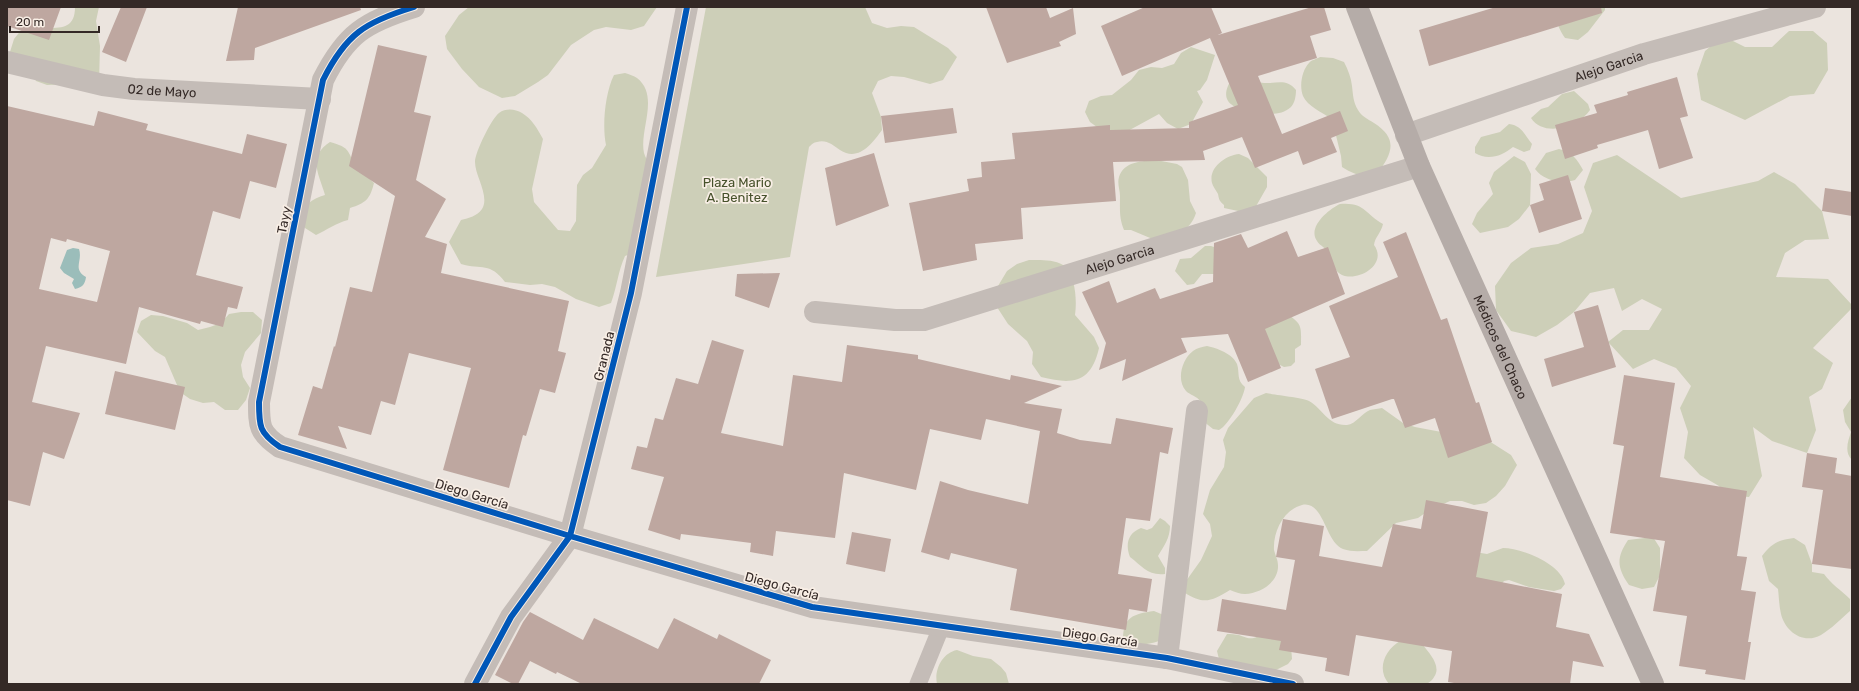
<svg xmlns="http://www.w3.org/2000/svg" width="1859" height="691" font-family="Rubik,sans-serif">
  <rect width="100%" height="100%" fill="#ebe4de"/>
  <path fill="#cdcfb8" d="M75 7H99L96 21 100 46 99 83 47 85 36 81 31 70 10 52 14 39 22 29C29 29 37 28 44 28 61 28 75 29 75 7Z
    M469 7H657L644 26 631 30 606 27 594 30 571 45 548 75 538 82 515 96 502 98 479 87 462 69 447 49 445 36 459 15Z
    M706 7H865L872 23 887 28 901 26 914 27 948 48 957 57 943 80 930 84 904 77 891 76 878 81 872 93 881 117 882 130C872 144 858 162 840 150 833 145 826 139 817 142 814 142 811 145 809 147L790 257 656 277Z
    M1556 7H1605V10L1588 32 1578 40 1565 38C1558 28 1555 19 1556 7Z
    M1789 31H1813L1827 43 1828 70 1814 94 1790 96 1745 120 1701 100 1697 74 1705 51 1723 36 1745 47H1772Z
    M1191 47 1215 55 1207 80 1200 90 1197 91 1203 102 1191 124 1178 129 1167 123 1159 114 1126 132 1101 130 1090 122 1085 112 1089 101 1101 96 1112 95 1131 80 1139 70 1151 67 1162 68 1174 64 1181 53Z
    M1320 57 1333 58 1344 62C1348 70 1351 77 1352 86 1353 94 1353 102 1358 110 1361 116 1368 119 1374 123 1399 139 1392 154 1377 174 1361 177 1355 175 1342 167L1341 156 1332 119C1323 113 1307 106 1303 96 1299 86 1302 70 1309 63 1311 60 1317 59 1320 57Z
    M625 73C629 74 634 76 637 78 660 96 639 130 644 153 645 157 648 161 649 165L636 252 625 256C618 271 617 287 611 303L599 307 576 299 555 287 542 284 530 285 505 282C490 262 482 270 461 264L449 242 461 220C469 218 477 216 482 209 490 196 475 176 475 162 475 152 492 118 499 113 506 108 515 109 522 113 532 119 537 128 543 139L532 189 534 202 558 230 570 231 576 221 577 185 583 175 592 168 606 145C602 126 605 93 614 75Z
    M1233 77C1243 79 1254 82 1264 83 1277 84 1286 78 1296 90 1296 95 1295 103 1291 107 1280 117 1264 114 1252 111 1229 108 1218 99 1233 77Z
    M1574 91 1588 104 1590 110C1579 127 1544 138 1531 118L1541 109 1548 107 1562 94Z
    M1509 124C1521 125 1525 135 1532 144L1530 150 1524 152 1513 147C1502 156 1488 161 1475 153V147L1481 137 1500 132Z
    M330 142C350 148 346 149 355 164 359 171 368 177 374 183 370 199 366 203 350 208L348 220C336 223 327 230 316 235L305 228 299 216C305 204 312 199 325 195 319 174 307 157 330 142Z
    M1559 149C1572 152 1577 159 1583 170L1575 180C1561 184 1544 181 1535 169L1546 153Z
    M1239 154 1248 158 1267 177V187L1255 208 1243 212 1224 208V205C1219 201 1219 199 1218 194 1216 190 1213 187 1212 183 1208 167 1227 155 1239 154Z
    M1617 155 1681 198 1758 181 1774 172 1795 184 1822 211 1829 239 1805 240 1785 253 1776 277 1828 279 1852 305V308L1813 348 1833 363 1822 389 1809 397 1816 430 1807 453 1772 441 1753 427 1762 476 1749 497 1725 495 1719 486 1700 475 1684 458 1688 432 1680 408 1691 386 1676 368 1654 359 1633 369 1608 342 1623 330H1649L1662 309 1642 299 1622 311 1614 288 1590 293 1574 312 1557 325 1536 337 1511 331 1496 310 1495 286 1511 263 1531 248 1558 244 1583 233 1592 211 1584 187 1593 163Z
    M1514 156 1525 162 1531 174 1530 205 1519 219 1508 227 1480 233 1472 224 1477 213 1493 194 1489 183 1494 172Z
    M1156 160 1177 164 1182 167 1188 180 1190 201 1196 213C1189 234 1174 234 1155 240L1131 230H1124C1119 218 1120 209 1120 196 1120 190 1117 184 1119 177 1124 161 1143 161 1156 160Z
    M1340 204C1365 202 1365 214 1383 224 1381 233 1375 237 1374 245 1388 264 1359 282 1342 275 1333 271 1332 259 1328 252 1325 247 1320 246 1317 241 1307 227 1329 209 1340 204Z
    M1205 246H1211L1217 248 1215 274H1202L1194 284 1187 285 1175 271 1180 259 1191 258Z
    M1029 260C1039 260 1053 259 1063 265 1076 275 1077 301 1075 315L1094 337 1099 348C1091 383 1073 385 1041 377L1032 364 1033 352 1027 341 1008 324 995 304V291L1007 271 1017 264Z
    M241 312H253L262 320 261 333 245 352 241 365 243 377 250 388 246 400 238 410H225L214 402 203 403 190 399 180 392 165 357 155 351 137 332 141 321 151 315 163 316 187 323 198 330 210 327 221 323 229 314Z
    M1287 314C1303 324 1301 328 1301 345L1295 349V362L1291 366 1284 367 1278 364 1262 324Z
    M1207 346C1217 348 1233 354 1237 364 1240 373 1236 380 1245 387 1244 397 1229 425 1219 430L1213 429 1203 421C1202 416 1203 407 1201 402 1197 396 1190 395 1186 391 1176 380 1182 359 1193 351 1197 348 1202 347 1207 346Z
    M1266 393C1275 395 1304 398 1309 401 1323 409 1328 426 1347 425 1356 424 1362 413 1370 410 1373 409 1379 409 1382 408L1403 423 1415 427 1489 441 1511 455 1517 465 1505 486 1496 496 1486 503 1474 505 1462 501H1450L1428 511 1418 518 1396 523 1367 551C1359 551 1351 552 1343 549 1325 542 1324 500 1302 505 1283 510 1273 532 1274 550 1275 555 1278 560 1278 565 1279 582 1261 593 1245 594 1240 594 1235 592 1230 590 1212 601 1204 605 1185 593L1186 581 1201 560 1212 536 1210 524 1203 514 1210 490 1224 467 1226 452 1223 440 1228 428 1254 398Z
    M1852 397V460C1844 452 1848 441 1851 432L1845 422 1843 410Z
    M1160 518 1165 521 1170 526C1170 538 1164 546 1158 556L1165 568V574C1148 576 1142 566 1130 557 1125 544 1128 533 1141 528L1147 530 1152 528Z
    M1653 537 1660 548V575L1654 587 1642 589 1629 585C1617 568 1616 558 1628 540Z
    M1794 538 1805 545 1812 564V572L1824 574C1831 584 1841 590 1850 599V611C1841 619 1831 629 1821 635 1803 645 1785 631 1781 614 1779 606 1779 597 1778 589L1769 581 1762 556C1772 543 1778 540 1794 538Z
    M1503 548C1522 548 1561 564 1565 584L1561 589 1554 591 1529 587 1509 580 1504 581 1499 587 1443 566 1469 551 1487 554Z
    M1154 611 1166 616 1159 641C1147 645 1135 647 1123 640 1123 617 1133 614 1154 611Z
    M1266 631 1291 646 1292 659 1288 664 1276 670 1220 663 1217 651 1227 634C1248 633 1247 646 1266 631Z
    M1400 641 1423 645C1429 653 1442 666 1434 677 1433 680 1429 682 1427 684H1389C1376 669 1385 650 1400 641Z
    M957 650 973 656 991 659 1001 667 1006 673 1009 684H937C934 670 942 653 957 650Z"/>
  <path fill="#9bbdba" d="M73 248 79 249C83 261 72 269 86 277 85 284 83 287 75 289L72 283 74 279 64 273 60 268 67 250Z"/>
  <path fill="#bea7a0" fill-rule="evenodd" d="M7 7H61L49 40 7 26Z
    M121 7H147L126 62 102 52Z
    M238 7H360L361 10 255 48 254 60 226 61Z
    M986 7H1046L1050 18 1073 8 1076 34 1059 42 1061 46 1007 63Z
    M1145 7H1211L1222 33 1218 35 1312 7H1324L1331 30 1310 36 1317 58 1258 76 1282 134 1340 111 1348 131 1331 138 1337 152 1303 165 1298 151 1255 168 1242 137 1203 151 1205 160 1113 162 1116 201 1021 208 1023 239 975 244 977 260 923 271 909 203 969 191 967 179 982 177 981 162 1015 159 1012 133 1110 125V130L1189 128V122L1238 105 1210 38 1122 76 1101 26Z
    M1496 7H1601L1602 13 1429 66 1419 30Z
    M378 45 427 56 414 112 431 116 416 180 446 199 425 237 447 244 441 273 569 301 558 351 566 353 555 393 540 389 526 436 523 435 509 488 443 470 471 368 409 353 395 405 381 401 371 435 338 426 347 449 298 435 313 386 322 389 334 346 335 347 350 287 372 292 395 196 349 166Z
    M1677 77 1688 116 1680 118 1693 158 1659 169 1648 130 1597 145 1598 148 1565 159 1555 125 1597 113 1594 105 1628 95 1627 92Z
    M7 106 94 126 98 111 148 124 146 130 242 154 247 134 287 144 276 188 250 181 240 219 213 211 196 275 243 287 237 309 228 307 223 327 201 321 200 324 139 307 126 364 46 346 32 402 80 413 64 459 43 452 30 506 7 500ZM51 238 66 242 67 239 110 251 97 302 39 289Z
    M953 108 957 133 885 143 881 116Z
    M874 153 889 206 836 226 825 168Z
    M1568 175 1582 219 1539 233 1530 205 1544 200 1539 184Z
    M1825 188 1852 192V216L1822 211Z
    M1287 231 1298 257 1328 247 1345 294 1265 329 1281 368 1248 382 1228 334 1181 338 1187 352 1122 381 1126 359 1099 370 1106 343 1082 292 1109 281 1117 303 1155 288 1160 299 1213 282 1214 243 1241 234 1248 248Z
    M1406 232 1441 320 1447 318 1476 403 1479 402 1492 442 1448 458 1435 418 1405 428 1394 399H1392L1332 419 1315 369 1350 357 1329 306 1398 277 1383 242Z
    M780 273 769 308 735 296 737 274Z
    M1598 305 1616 367 1552 387 1544 359 1584 347 1574 312Z
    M712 340 744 350 721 433 783 446 793 375 842 382 847 345 918 355V359L1010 380 1011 375 1062 386 1024 403 1062 409 1057 433 1080 440 1111 444 1116 418 1173 428 1168 454 1160 452 1150 521 1126 518 1118 574 1152 579 1147 612 1129 609 1126 630 1010 610 1017 569 951 553 949 560 921 552 940 481 968 490 1028 504 1040 431 986 419 981 440 930 429 916 490 844 473 835 538 776 531 773 556 750 552 751 543 681 534 680 540 648 530 664 477 631 469 637 446 647 448 655 418 663 420 676 378 698 384Z
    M115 371 185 387 175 430 105 414Z
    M1624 375 1675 383 1660 477 1747 491 1737 556 1747 557 1741 590 1756 592 1748 642H1751L1745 680 1705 674 1706 670 1679 666 1687 616 1653 611 1665 541 1610 533 1624 446 1613 444Z
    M1807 453 1837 458 1835 473 1852 476V569L1812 564 1823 490 1802 487Z
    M1426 500 1488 512 1476 577 1562 594 1556 627 1589 634 1604 667 1573 661 1570 684H1460L1448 682 1452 651 1356 635 1349 676 1325 671 1327 658 1279 650 1281 641 1217 631 1222 599 1286 610 1295 560 1276 557 1283 519 1324 526 1319 556 1382 567 1393 524 1421 529Z
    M852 532 891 539 885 572 846 564Z
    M530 612 583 640 594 618 658 649 674 618 717 639 719 634 771 660 759 684H582L557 672 556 674 530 661 518 684H513L495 675 523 622Z"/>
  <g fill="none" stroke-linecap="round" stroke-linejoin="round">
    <path stroke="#c4bcb7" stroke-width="17" d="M918 684 942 625"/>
    <g stroke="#c4bcb7" stroke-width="22">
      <path d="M414 7C365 22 346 34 323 80L259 402C259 426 259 433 280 447L570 536 812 607 1167 658 1293 684"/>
      <path id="s1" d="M7 62 103 85 134 89 320 99"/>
      <path id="s2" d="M815 312 895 320H924L1419 166"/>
      <path d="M1167 658 1197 411"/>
      <path d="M475 684 511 617 570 536 631 293 687 7"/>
    </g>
    <path stroke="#c4bcb7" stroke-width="22" id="s3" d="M1406 135 1644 54 1815 7"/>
    <path stroke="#b5aca8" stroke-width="22" id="s4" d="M1357 7 1419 166 1653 684"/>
    <g stroke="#f8eee5" stroke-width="8">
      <path id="cycleway" d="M414 7C365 22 346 34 323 80L259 402C259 426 259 433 280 447L570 536 812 607 1167 658 1293 684
        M475 684 511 617 570 536 631 293 687 7"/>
    </g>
    <use href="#cycleway" stroke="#0057b8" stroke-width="6"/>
  </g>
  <g text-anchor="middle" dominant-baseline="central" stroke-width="3.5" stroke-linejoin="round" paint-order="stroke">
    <g font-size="13" fill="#342926" stroke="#f8eee5">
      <text stroke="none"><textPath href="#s3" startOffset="214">Alejo Garcia</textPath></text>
      <text stroke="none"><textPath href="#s1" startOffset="158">02 de Mayo</textPath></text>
      <text transform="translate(284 220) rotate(-79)">Tayy</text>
      <text stroke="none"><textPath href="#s2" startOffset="314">Alejo Garcia</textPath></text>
      <text stroke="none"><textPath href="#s4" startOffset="369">Médicos del Chaco</textPath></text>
      <text transform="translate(604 356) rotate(-76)">Granada</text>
      <text transform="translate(472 494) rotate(17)">Diego García</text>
      <text transform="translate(782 586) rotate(15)">Diego García</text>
      <text transform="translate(1100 637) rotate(8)">Diego García</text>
    </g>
    <g font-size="13" fill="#46512b" stroke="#f8eee5">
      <text x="737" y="182">Plaza Mario<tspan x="737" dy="15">A. Benitez</tspan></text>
    </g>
  </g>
  <rect width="1859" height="691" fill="none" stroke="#342926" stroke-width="16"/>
  <path d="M10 26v6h89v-6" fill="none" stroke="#342926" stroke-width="2"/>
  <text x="16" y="26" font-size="12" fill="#342926" stroke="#f8eee5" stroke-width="3" paint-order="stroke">20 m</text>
</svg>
